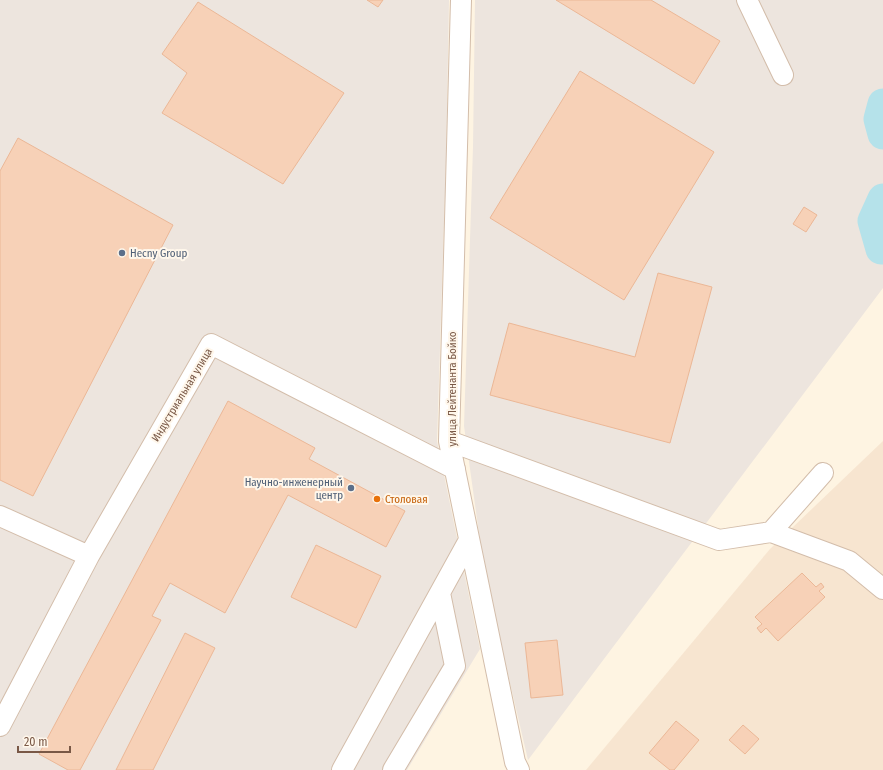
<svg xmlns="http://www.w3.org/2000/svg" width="883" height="770" font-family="'Fira Sans Condensed',sans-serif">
  <rect width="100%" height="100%" fill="#fef4e2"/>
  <path fill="#f7e5d0" d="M883 441V770H586L770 549Z"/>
  <path fill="#ede5de" d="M0 0H449L446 161 437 441 480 649 407 770H0Z
    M475 0H883V288L528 760 485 576 464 426 473 147Z"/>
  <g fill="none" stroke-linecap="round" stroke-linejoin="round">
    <path stroke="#b5e2ea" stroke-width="31" d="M883 104 879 119 883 134
      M881 249 873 221 883 199"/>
  </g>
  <path fill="#f7d1b7" stroke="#ebb796" d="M367 0H383L378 7Z
    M556 0H651L720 41 694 84Z
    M198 2 344 93 283 184 162 113 187 73 162 54Z
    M580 71 714 152 624 300 490 218Z
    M18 138 173 225 33 496 0 480V171Z
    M804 207 817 215 806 232 793 224Z
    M658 273 712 287 670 443 490 395 509 323 635 357Z
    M228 401 315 448 309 459 405 511 386 547 288 495 225 613 170 583 152 616 161 620 80 770H68L39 754Z
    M316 545 381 576 356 628 291 597Z
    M802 573 816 587 821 583 824 587 819 591 825 597 778 641 766 628 761 633 757 628 762 624 755 617Z
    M185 633 215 648 153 770H116Z
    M557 640 563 695 531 698 525 643Z
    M676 721 699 740 674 770H670L649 753Z
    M743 725 759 739 745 754 729 740Z"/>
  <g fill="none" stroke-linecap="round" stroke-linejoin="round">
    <g stroke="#d3bdaa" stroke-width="22">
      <path id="minor" d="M461 0 449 441 515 762 519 770
        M747 0 783 75
        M449 441 719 540 771 532 823 473
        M0 516 89 556 211 344 455 469
        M771 532 849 561 883 589
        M0 726 89 556
        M342 770 469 540
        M393 770 455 666 440 593"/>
    </g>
    <use href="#minor" stroke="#fff" stroke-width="20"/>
  </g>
  <g fill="#5c6f8a" stroke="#fff7eb" stroke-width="1.5">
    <circle cx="122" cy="253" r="4"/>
    <circle cx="351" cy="488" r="4"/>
  </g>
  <circle fill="#e8710a" stroke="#fff7eb" stroke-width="1.5" cx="377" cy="499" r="4"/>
  <g text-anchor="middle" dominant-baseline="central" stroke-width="4" stroke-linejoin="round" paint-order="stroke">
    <g font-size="11" fill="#4e5e75" stroke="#fff7eb" text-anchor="start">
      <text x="130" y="253">Hecny Group</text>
      <text x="343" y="482" text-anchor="end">Научно-инженерный<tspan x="343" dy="13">центр</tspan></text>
    </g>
    <g font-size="11" fill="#795846" stroke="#fff7eb">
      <text transform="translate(452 389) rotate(-90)">улица Лейтенанта Бойко</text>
      <text transform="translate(182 395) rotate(-59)">Индустриальная улица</text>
    </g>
    <g font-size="11" fill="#c56008" stroke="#fff7eb" text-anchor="start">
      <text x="385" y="499">Столовая</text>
    </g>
  </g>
  <path d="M18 746v6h52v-6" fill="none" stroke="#795846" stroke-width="2"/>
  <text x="24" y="746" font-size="12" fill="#795846" stroke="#fff7eb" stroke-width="3" paint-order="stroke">20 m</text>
</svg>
